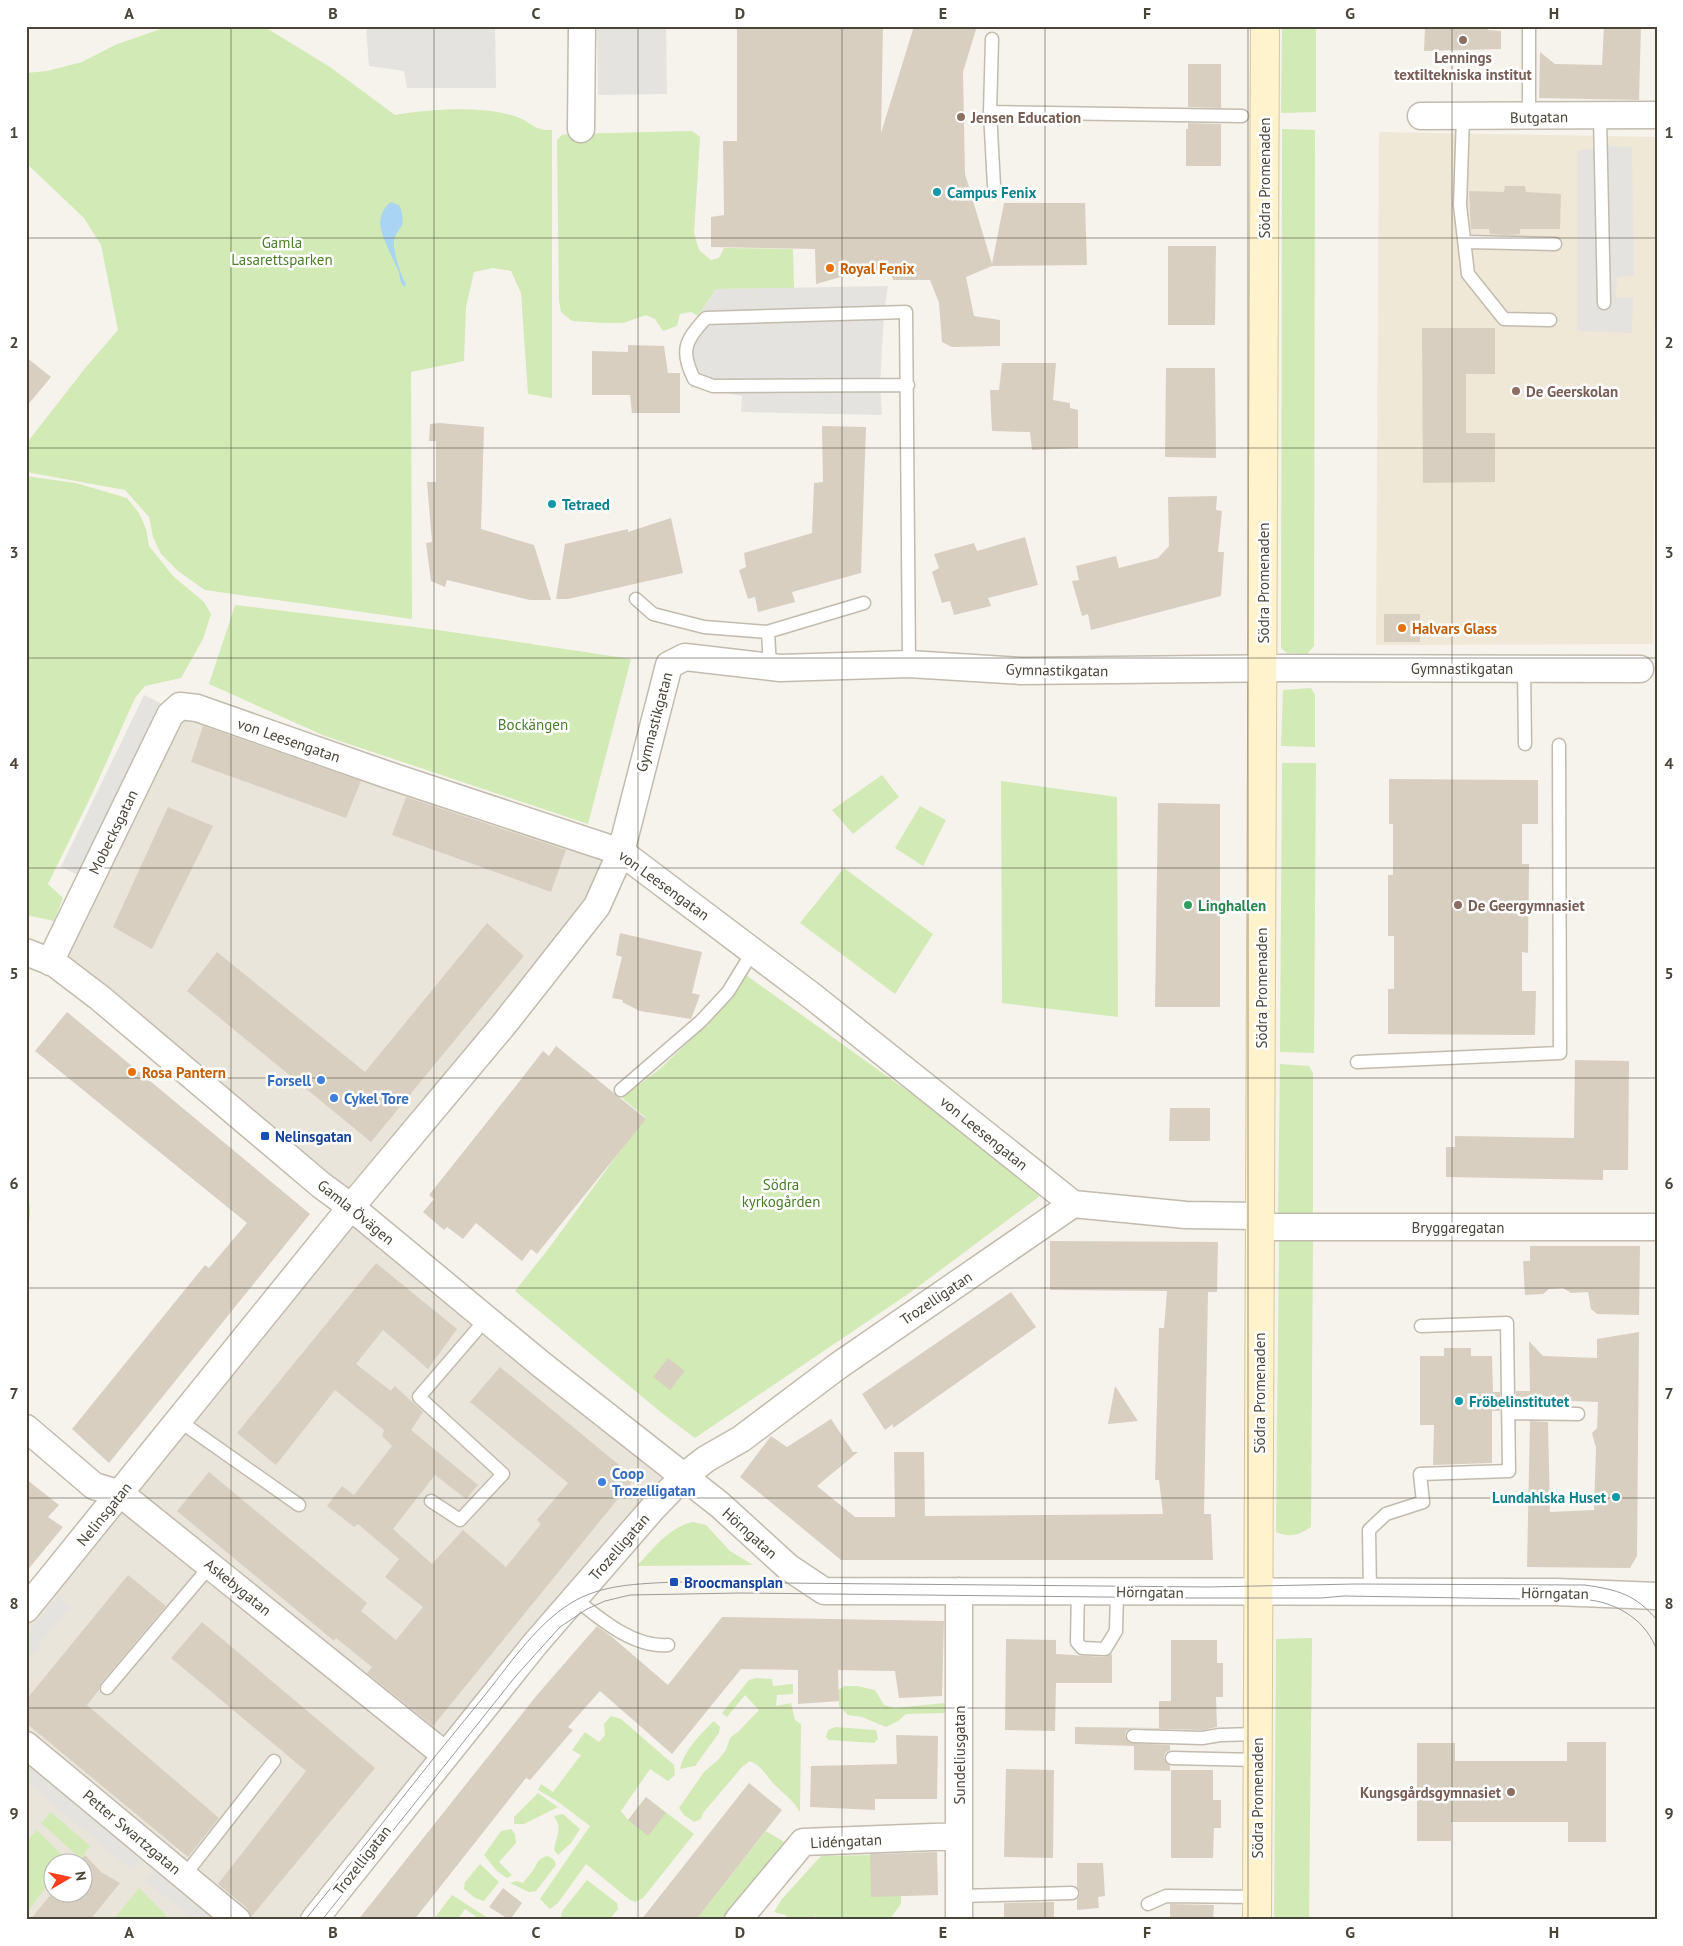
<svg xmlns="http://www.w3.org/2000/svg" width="1683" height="1946" font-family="'PT Sans',sans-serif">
  <rect width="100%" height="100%" fill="#f6f3ec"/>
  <path fill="#eae5da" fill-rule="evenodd" d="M180 706 621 852 597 906 351 1207 684 1476 314 1920H26V1609L351 1207 54 963ZM52 1864H82V1894H52Z"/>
  <path fill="#efe8d6" d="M1379 132 1656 137 1653 644 1376 645Z"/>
  <path fill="#d2eab5" d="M169 26H263L330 67 395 115C429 109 484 105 517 117 532 122 533 131 552 130V398L528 394 521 293 511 271 493 268 474 272 466 307 464 361 411 372 412 619 205 590 178 571 161 554 153 537 149 517 125 490 26 472V444L86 367 118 330 101 245 84 218 26 163V73L47 71 82 62 115 45Z
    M1282 26H1316V112L1281 113Z
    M1282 129 1315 130 1314 646 1307 654 1287 653 1281 648Z
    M692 131 700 137 694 233 699 250 711 260 719 258 724 248 793 249 794 288 716 289 698 316 691 312 680 314 677 326 663 331 655 319 646 315 623 323H604L572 321 561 312 559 301 557 140 562 135 569 134Z
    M26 476 76 483 127 498 139 513 146 529 149 546 173 576 204 602 211 614 203 639 181 678 145 686 135 698 93 792 48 884 63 898 54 921 26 915Z
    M235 605 431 629 631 659 588 824 325 736 209 684Z
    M1311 688 1315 695V747L1281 746 1283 690Z
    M1282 763H1316L1314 1053 1280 1052Z
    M882 775 899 797 853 834 832 810Z
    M1001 781 1117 797 1118 1017 1002 1003Z
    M920 806 946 820 923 866 895 848Z
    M844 868 933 934 895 994 800 923Z
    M746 975 916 1097 1040 1196 911 1292 695 1438 663 1414 515 1291 549 1248 645 1117 622 1098 661 1068 709 1022Z
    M1280 1064 1309 1066 1313 1073V1217L1278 1216Z
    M26 1155 30 1212 26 1251Z
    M1279 1238 1313 1239 1311 1527C1299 1535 1290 1538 1276 1532Z
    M693 1522 706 1525 730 1551 753 1565 637 1566C653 1549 669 1527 693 1522Z
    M1312 1638 1309 1920H1274L1276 1639Z
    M756 1678 772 1679 773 1686 793 1684V1694L777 1695 776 1706 791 1703 795 1720 801 1724 800 1812C792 1799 786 1796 776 1786 765 1776 765 1768 750 1761L742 1767 703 1813 701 1819 694 1822 684 1815 679 1808 704 1772 718 1760 726 1750 730 1738 739 1731 759 1710 745 1695 727 1717 722 1713 749 1680Z
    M845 1686H857L875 1690 884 1705 895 1708 945 1703V1713L906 1714 898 1721 886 1727 862 1717 848 1715 839 1706 838 1690Z
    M611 1716 621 1719 674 1765 675 1775 668 1781 650 1769 621 1811 628 1820 646 1797 694 1834 643 1898 635 1902 630 1900 586 1864 558 1903 550 1909 540 1899 590 1826 557 1801 538 1790 541 1784 553 1792 581 1755 572 1750 585 1732 599 1742 605 1735 604 1724Z
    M714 1721 720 1727 719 1733 695 1766 680 1769C683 1752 701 1733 714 1721Z
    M835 1727 876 1730 878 1739 874 1743 829 1740 826 1737 828 1730Z
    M538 1793 558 1807 524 1824H514V1817Z
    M51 1812 90 1846 81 1859 41 1823Z
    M563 1814 580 1829 571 1843 558 1855 554 1850C556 1836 563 1829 554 1816Z
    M511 1829 515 1834 516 1843 499 1862 512 1875 507 1878 497 1871 484 1855 501 1831Z
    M37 1830 67 1860 64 1863 52 1864V1879L26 1914V1842Z
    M766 1831 786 1843 724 1920H696Z
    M871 1855 901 1896V1904L889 1920H819L815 1916 811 1920H790L785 1915 774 1912 782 1899 821 1856Z
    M548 1856 554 1860 556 1865 536 1891 529 1892 510 1883 517 1881 523 1883C526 1878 531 1874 534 1869 538 1862 538 1858 548 1856Z
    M480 1864 499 1882 484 1901 475 1898 464 1889 465 1882Z
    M587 1880 617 1903 618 1909 609 1920H563L561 1915 563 1910Z
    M139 1888 171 1920H113Z
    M452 1895 491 1920H481L465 1909 457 1920H433Z"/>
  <path fill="#e5e3e0" d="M353 26H495L496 88H407L404 71 369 66 366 27Z
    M597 26H666L667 94 598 95Z
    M1605 146 1632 147 1634 276 1617 277 1616 298H1633L1632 333 1577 331V151Z
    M888 286 884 313 880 386 882 415 741 412 742 396 691 387 682 348 692 325 716 289Z
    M144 695 169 707 87 879 61 867Z
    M59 1595 69 1608 26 1662V1635Z
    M26 1762 143 1858 133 1871 26 1782Z
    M153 1869 218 1920H193L145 1880Z"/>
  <path fill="#a9d4f2" d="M391 202 400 206C408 232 395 226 394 243 393 251 402 279 406 284L405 287C399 283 401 277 398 270 393 258 380 235 380 222 381 214 384 207 391 202Z"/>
  <path fill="#d8cfc1" d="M737 26H883L881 133 914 26H977L963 72 965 174 992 264 1004 203H1085L1087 265 992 266 966 277 974 316 1000 320V346L952 347 942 342 939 303 930 280H893L891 274 862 271 816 284 815 249 711 247V217L724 215 723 141H737Z
    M1425 26H1488V30L1501 31V49L1424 51Z
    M1604 26H1641L1639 100 1539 98 1540 52 1555 64 1602 65Z
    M1188 64H1221V108L1188 107Z
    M1188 123 1221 124V166H1186V129H1188Z
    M1505 186H1525L1526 192 1561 194 1560 229H1520V234L1507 235 1490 234 1489 229H1471L1469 191 1504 192Z
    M1168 246H1216L1215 325H1168Z
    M1422 328H1495V374H1466V433H1495V482L1423 483Z
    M628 345 664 346 668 373H680V413H632L630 395H592V351L628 352Z
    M26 357 51 377 26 407Z
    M1002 363H1056L1053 400 1070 403V408L1078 410V448L1032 450 1030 432 992 431 990 390H999Z
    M1166 368H1215L1216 458 1165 457Z
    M440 423 484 427 481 529 534 545 551 600H530L447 580 445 587 431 581 426 543 432 542 427 482H436V441H429L430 424Z
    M822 426 866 427 861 573 792 592 795 602 758 612 755 597 748 599 739 570 746 567 744 553 812 533 814 483 823 482Z
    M1217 496 1216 510 1222 511 1218 552H1224L1221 596 1091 630 1088 614 1082 616 1072 581 1079 580 1076 566 1116 556 1119 568 1158 558 1169 546 1168 497Z
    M671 518 683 573 568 599H556L565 544 628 529V532Z
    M1025 537 1038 585 988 598 991 606 954 615 950 601 942 603 932 572 939 568 934 554 974 543 977 551Z
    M1384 614H1420V642H1384Z
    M203 726 361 781 346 818 191 762Z
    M1389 779 1538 780V824H1522V864H1529L1528 953 1522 952V991H1536L1535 1035 1388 1034V989H1394V936H1388V875H1393V824H1389Z
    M406 797 566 850 551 892 392 835Z
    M1158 803 1220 804V1007H1155Z
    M168 807 213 826 152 949 113 927Z
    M487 923 524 956 371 1142 187 991 217 952 365 1072Z
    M620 933 702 952 692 993 700 995 691 1019 640 1011 622 1002 623 1000 612 998 622 957 616 955Z
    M67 1012 310 1214 109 1463 72 1429 205 1265 209 1268 247 1223 35 1051Z
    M556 1046 646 1119 537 1254 531 1249 522 1261 476 1223 463 1239 447 1227 444 1230 423 1212 434 1199 429 1195 515 1087 543 1051 549 1056Z
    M1575 1060 1629 1061 1628 1170H1603V1180L1446 1177V1147H1455V1136L1574 1138Z
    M1170 1108H1210V1141H1169Z
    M1050 1241 1218 1242 1217 1292H1208L1204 1514H1211L1213 1560H841L740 1477 771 1436 787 1447 831 1419 853 1452H858L817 1486 855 1517H895L894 1452H924L925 1516 1163 1514 1159 1480H1155L1159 1328H1164L1167 1291 1050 1290Z
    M1530 1246H1640L1639 1315 1597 1314 1591 1309 1588 1292 1571 1293 1563 1288 1549 1289 1543 1294 1525 1295 1523 1261H1530Z
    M376 1263 457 1329 428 1369 383 1330 356 1364 391 1391 395 1386 423 1412 411 1430 478 1485 466 1499 435 1475 393 1529 432 1564 463 1530 506 1567 541 1524 537 1520 568 1483 470 1402 500 1367 635 1478 433 1726 367 1673 372 1667 336 1638 334 1641 177 1511 209 1472 367 1603 361 1611 396 1640 423 1607 385 1577 399 1559 358 1524 354 1527 327 1506 342 1486 354 1495 392 1446 382 1436 384 1430 335 1390 276 1465 237 1433Z
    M1011 1292 1036 1327 893 1428V1424L885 1430 862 1394Z
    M1639 1332 1637 1556 1630 1568 1527 1567 1530 1421 1548 1422 1550 1512 1594 1510 1596 1448 1592 1433 1597 1428 1598 1402 1548 1400V1405H1516V1391H1530L1529 1341 1543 1356 1597 1358V1339Z
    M1444 1348H1471V1356H1492L1493 1392H1500V1411H1492V1463L1433 1465 1434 1425H1420V1356H1444Z
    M668 1358 685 1371 670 1390 653 1377Z
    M1115 1386 1138 1421 1108 1424Z
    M26 1479 59 1505 48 1517 63 1527 26 1572Z
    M128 1575 166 1606 101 1683 99 1690 87 1705 219 1818 188 1857 26 1723V1700Z
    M722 1617 944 1621 942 1696 899 1698 895 1671 838 1670 839 1701 798 1704V1670L741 1669 672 1754 600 1691 568 1727 573 1730 530 1780 526 1778 414 1920H358L537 1695 597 1626 612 1637 668 1685Z
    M202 1622 375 1768 251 1917 247 1908 218 1884 306 1771 171 1658Z
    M1006 1639 1056 1640V1654L1105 1657 1112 1654V1683H1056L1055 1731 1005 1730Z
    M1171 1640H1217V1663H1223V1697H1216L1217 1727 1203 1730 1133 1728 1126 1731 1125 1736 1129 1743 1170 1745V1750L1165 1753 1164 1758 1170 1766V1771L1134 1770V1746L1075 1744V1727L1159 1728V1701H1171Z
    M896 1735 938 1736 937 1799H875V1810L810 1807 811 1766 897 1764Z
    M1567 1742H1606V1842H1568V1822H1451V1841H1417V1743H1455V1761H1567Z
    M1006 1769 1054 1770 1053 1858 1004 1857Z
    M1171 1770H1213V1800H1221V1828H1214L1213 1858H1171Z
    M749 1783 782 1810 696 1920H641Z
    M646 1797 666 1813 648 1836 628 1820Z
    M937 1852 938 1895 871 1897 870 1854Z
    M85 1855 101 1872 120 1883 90 1920H30L52 1893 82 1894V1864H77Z
    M1077 1863H1103L1105 1896 1098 1897 1099 1908 1077 1910V1899L1080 1893 1077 1887Z
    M503 1888 522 1903 510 1920 489 1907Z
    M1054 1902V1920H1004V1903Z
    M1170 1904 1214 1905 1213 1920H1170Z"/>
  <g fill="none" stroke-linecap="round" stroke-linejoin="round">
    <g stroke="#c2bbae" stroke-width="15">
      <path id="lane" d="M992 39 990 112 1242 116
        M990 112 994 186
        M1600 116 1604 303
        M1463 117 1460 205 1468 274 1504 319 1550 320
        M1529 117V26
        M1465 242 1555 244
        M908 385 713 386 694 379C680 351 685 340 706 318L906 312 909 664
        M636 599 653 614 704 627 767 632 864 603
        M768 632 770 667
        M1524 669 1525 744
        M1357 1062 1560 1053 1559 745
        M621 1090 701 1021 728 992 753 951
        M1508 1413 1578 1414
        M178 1420 299 1505
        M431 1501 460 1520 503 1474 419 1397 486 1319
        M1078 1591 1077 1642 1082 1648 1105 1649 1116 1631 1117 1591
        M1370 1591 1369 1530 1386 1514 1423 1502 1420 1474 1509 1471 1507 1323 1421 1326
        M574 1598C600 1619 634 1648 668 1645
        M107 1688 211 1565
        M1133 1736 1202 1738 1220 1735 1256 1734
        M1172 1758 1256 1760
        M184 1876 274 1761
        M960 1896 1072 1893
        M1148 1904 1166 1896 1257 1897"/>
    </g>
    <g stroke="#c2bbae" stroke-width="29">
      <path id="street" d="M1421 116 1657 115
        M581 129 582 26
        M26 952 54 963 100 998 321 1185 351 1207 542 1365 720 1505 788 1567 824 1591 1555 1592 1657 1596
        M50 962 170 715 180 706 197 708 388 775 621 852 812 996 1073 1204
        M1073 1204 1186 1215 1259 1216
        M1260 1227H1657
        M26 1428 94 1486 121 1494 445 1755
        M26 1609 351 1207 505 1023 597 906 621 852 669 665 685 657 780 668 909 664 1021 671 1287 668 1640 669
        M26 1745 237 1920
        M314 1920 535 1644 653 1508 684 1476 706 1459 741 1439 838 1366 1073 1204
        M738 1920 803 1842 959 1836
        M959 1920V1591"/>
    </g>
    <g stroke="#d6c79b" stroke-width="30">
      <path id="secondary" d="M1257 1920 1265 26"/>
    </g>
    <use href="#lane" stroke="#fff" stroke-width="12"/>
    <use href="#street" stroke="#fff" stroke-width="26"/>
    <use href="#secondary" stroke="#fff3cd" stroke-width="28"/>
    <path stroke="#9a9a9a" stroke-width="1" d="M305 1920C365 1847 421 1772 481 1700 508 1667 534 1626 571 1603 602 1584 638 1584 674 1582L1208 1587 1355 1584 1585 1585C1618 1590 1635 1594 1657 1620
      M322 1920 515 1677 560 1627 587 1609 605 1601 630 1595 740 1593 1192 1598H1321L1344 1596 1590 1600C1619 1604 1647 1621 1657 1651
      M1656 1920 1657 1909"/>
  </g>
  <path fill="none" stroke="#4b4439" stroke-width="1" stroke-opacity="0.55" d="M231 26V1920M434 26V1920M638 26V1920M842 26V1920M1045 26V1920M1248 26V1920M1452 26V1920M26 238H1657M26 448H1657M26 658H1657M26 868H1657M26 1078H1657M26 1288H1657M26 1498H1657M26 1708H1657"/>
  <g fill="#8d6e63" stroke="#fff" stroke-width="2">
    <circle cx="1463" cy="40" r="5"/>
    <circle cx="961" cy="117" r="5"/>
    <circle cx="1516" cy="391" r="5"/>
    <circle cx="1458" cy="905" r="5"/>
    <circle cx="1511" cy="1792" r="5"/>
  </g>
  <g fill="#0f9aa8" stroke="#fff" stroke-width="2">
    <circle cx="937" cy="192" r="5"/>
    <circle cx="552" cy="504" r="5"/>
    <circle cx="1459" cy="1401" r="5"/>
    <circle cx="1616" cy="1497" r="5"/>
  </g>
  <g fill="#e8710a" stroke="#fff" stroke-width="2">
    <circle cx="830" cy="268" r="5"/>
    <circle cx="1402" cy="628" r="5"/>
    <circle cx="132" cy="1072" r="5"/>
  </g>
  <circle fill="#2e9e5b" stroke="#fff" stroke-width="2" cx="1188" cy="905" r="5"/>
  <g fill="#3f7fe0" stroke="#fff" stroke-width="2">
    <circle cx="321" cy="1080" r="5"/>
    <circle cx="334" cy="1098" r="5"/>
    <circle cx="602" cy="1482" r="5"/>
  </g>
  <g fill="#1a4fb4" stroke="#fff" stroke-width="2">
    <rect x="260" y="1131" width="10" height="10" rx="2.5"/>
    <rect x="669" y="1577" width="10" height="10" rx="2.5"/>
  </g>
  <g text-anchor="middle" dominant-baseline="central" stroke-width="5" stroke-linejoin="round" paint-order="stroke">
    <g font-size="15" font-weight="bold" fill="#785e54" stroke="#fff" text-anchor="start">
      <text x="1463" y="57" text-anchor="middle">Lennings<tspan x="1463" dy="17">textiltekniska institut</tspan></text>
      <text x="971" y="117">Jensen Education</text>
      <text x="1526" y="391">De Geerskolan</text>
      <text x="1468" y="905">De Geergymnasiet</text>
      <text x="1501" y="1792" text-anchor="end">Kungsgårdsgymnasiet</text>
    </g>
    <g font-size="15" fill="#4b4439" stroke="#fff">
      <text transform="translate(1539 117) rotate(-1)">Butgatan</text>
      <text transform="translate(1264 178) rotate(-90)">Södra Promenaden</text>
      <text transform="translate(1263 583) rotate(-90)">Södra Promenaden</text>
      <text x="1462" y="668">Gymnastikgatan</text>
      <text transform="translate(1057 670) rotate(1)">Gymnastikgatan</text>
      <text transform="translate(654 722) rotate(-75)">Gymnastikgatan</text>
      <text transform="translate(289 740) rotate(19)">von Leesengatan</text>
      <text transform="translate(113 832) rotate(-64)">Mobecksgatan</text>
      <text transform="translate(664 885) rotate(36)">von Leesengatan</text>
      <text transform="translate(1261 988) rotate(-90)">Södra Promenaden</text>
      <text transform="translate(984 1133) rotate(39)">von Leesengatan</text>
      <text transform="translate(356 1212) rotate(39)">Gamla Övägen</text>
      <text x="1458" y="1227">Bryggaregatan</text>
      <text transform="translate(936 1298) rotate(-34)">Trozelligatan</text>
      <text transform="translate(1259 1393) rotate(-90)">Södra Promenaden</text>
      <text transform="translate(104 1514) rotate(-51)">Nelinsgatan</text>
      <text transform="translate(750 1533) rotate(42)">Hörngatan</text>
      <text transform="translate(619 1547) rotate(-49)">Trozelligatan</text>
      <text transform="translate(238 1587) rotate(39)">Askebygatan</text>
      <text transform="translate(1150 1592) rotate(1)">Hörngatan</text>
      <text transform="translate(1555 1593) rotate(1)">Hörngatan</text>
      <text transform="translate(959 1755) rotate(-90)">Sundeliusgatan</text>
      <text transform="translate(1257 1798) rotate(-90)">Södra Promenaden</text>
      <text transform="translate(132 1832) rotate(40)">Petter Swartzgatan</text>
      <text transform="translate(846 1841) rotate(-3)">Lidéngatan</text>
      <text transform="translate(362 1860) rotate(-52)">Trozelligatan</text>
    </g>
    <g font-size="15" font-weight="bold" fill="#0d838f" stroke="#fff" text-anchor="start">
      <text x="947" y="192">Campus Fenix</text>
      <text x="562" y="504">Tetraed</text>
      <text x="1469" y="1401">Fröbelinstitutet</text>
      <text x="1606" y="1497" text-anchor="end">Lundahlska Huset</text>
    </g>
    <g font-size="15" fill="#4a7f2a" stroke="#fff">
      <text x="282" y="242">Gamla<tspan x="282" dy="17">Lasarettsparken</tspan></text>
      <text x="533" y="724">Bockängen</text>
      <text x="781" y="1184">Södra<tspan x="781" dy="17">kyrkogården</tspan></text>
    </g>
    <g font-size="15" font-weight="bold" fill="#c56008" stroke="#fff" text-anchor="start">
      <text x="840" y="268">Royal Fenix</text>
      <text x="1412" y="628">Halvars Glass</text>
      <text x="142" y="1072">Rosa Pantern</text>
    </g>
    <g font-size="15" font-weight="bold" fill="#27864d" stroke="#fff" text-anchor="start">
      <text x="1198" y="905">Linghallen</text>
    </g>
    <g font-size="15" font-weight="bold" fill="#366cbe" stroke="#fff" text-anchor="start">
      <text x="311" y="1080" text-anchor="end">Forsell</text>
      <text x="344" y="1098">Cykel Tore</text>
      <text x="612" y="1473">Coop<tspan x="612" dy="17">Trozelligatan</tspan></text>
    </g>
    <g font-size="15" font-weight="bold" fill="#164399" stroke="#fff" text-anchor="start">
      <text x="275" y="1136">Nelinsgatan</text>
      <text x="684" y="1582">Broocmansplan</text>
    </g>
  </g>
  <rect width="1683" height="1946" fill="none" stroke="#ffffff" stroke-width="55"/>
  <g transform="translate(68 1878) rotate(81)"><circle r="24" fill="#ffffff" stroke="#b7b4b0"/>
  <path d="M0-4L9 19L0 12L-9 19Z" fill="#fc3f1d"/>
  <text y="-8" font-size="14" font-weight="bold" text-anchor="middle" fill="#4b4439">N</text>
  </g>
  <rect x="28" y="28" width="1628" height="1890" fill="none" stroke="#4b4439" stroke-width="2"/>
  <g font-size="16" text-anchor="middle" font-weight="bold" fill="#4b4439">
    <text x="129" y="19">A</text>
    <text x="333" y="19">B</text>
    <text x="536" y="19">C</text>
    <text x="740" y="19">D</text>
    <text x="943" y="19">E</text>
    <text x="1147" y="19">F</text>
    <text x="1350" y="19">G</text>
    <text x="1554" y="19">H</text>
    <text x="14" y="138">1</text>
    <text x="1669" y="138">1</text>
    <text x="14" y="348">2</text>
    <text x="1669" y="348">2</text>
    <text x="14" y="558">3</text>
    <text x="1669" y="558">3</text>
    <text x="14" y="769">4</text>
    <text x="1669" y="769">4</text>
    <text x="14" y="979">5</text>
    <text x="1669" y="979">5</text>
    <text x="14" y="1189">6</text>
    <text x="1669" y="1189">6</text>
    <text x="14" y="1399">7</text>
    <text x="1669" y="1399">7</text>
    <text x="14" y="1609">8</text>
    <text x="1669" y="1609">8</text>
    <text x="14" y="1819">9</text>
    <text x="1669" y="1819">9</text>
    <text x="129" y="1938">A</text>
    <text x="333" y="1938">B</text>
    <text x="536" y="1938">C</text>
    <text x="740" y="1938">D</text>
    <text x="943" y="1938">E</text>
    <text x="1147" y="1938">F</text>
    <text x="1350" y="1938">G</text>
    <text x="1554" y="1938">H</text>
  </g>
</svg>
